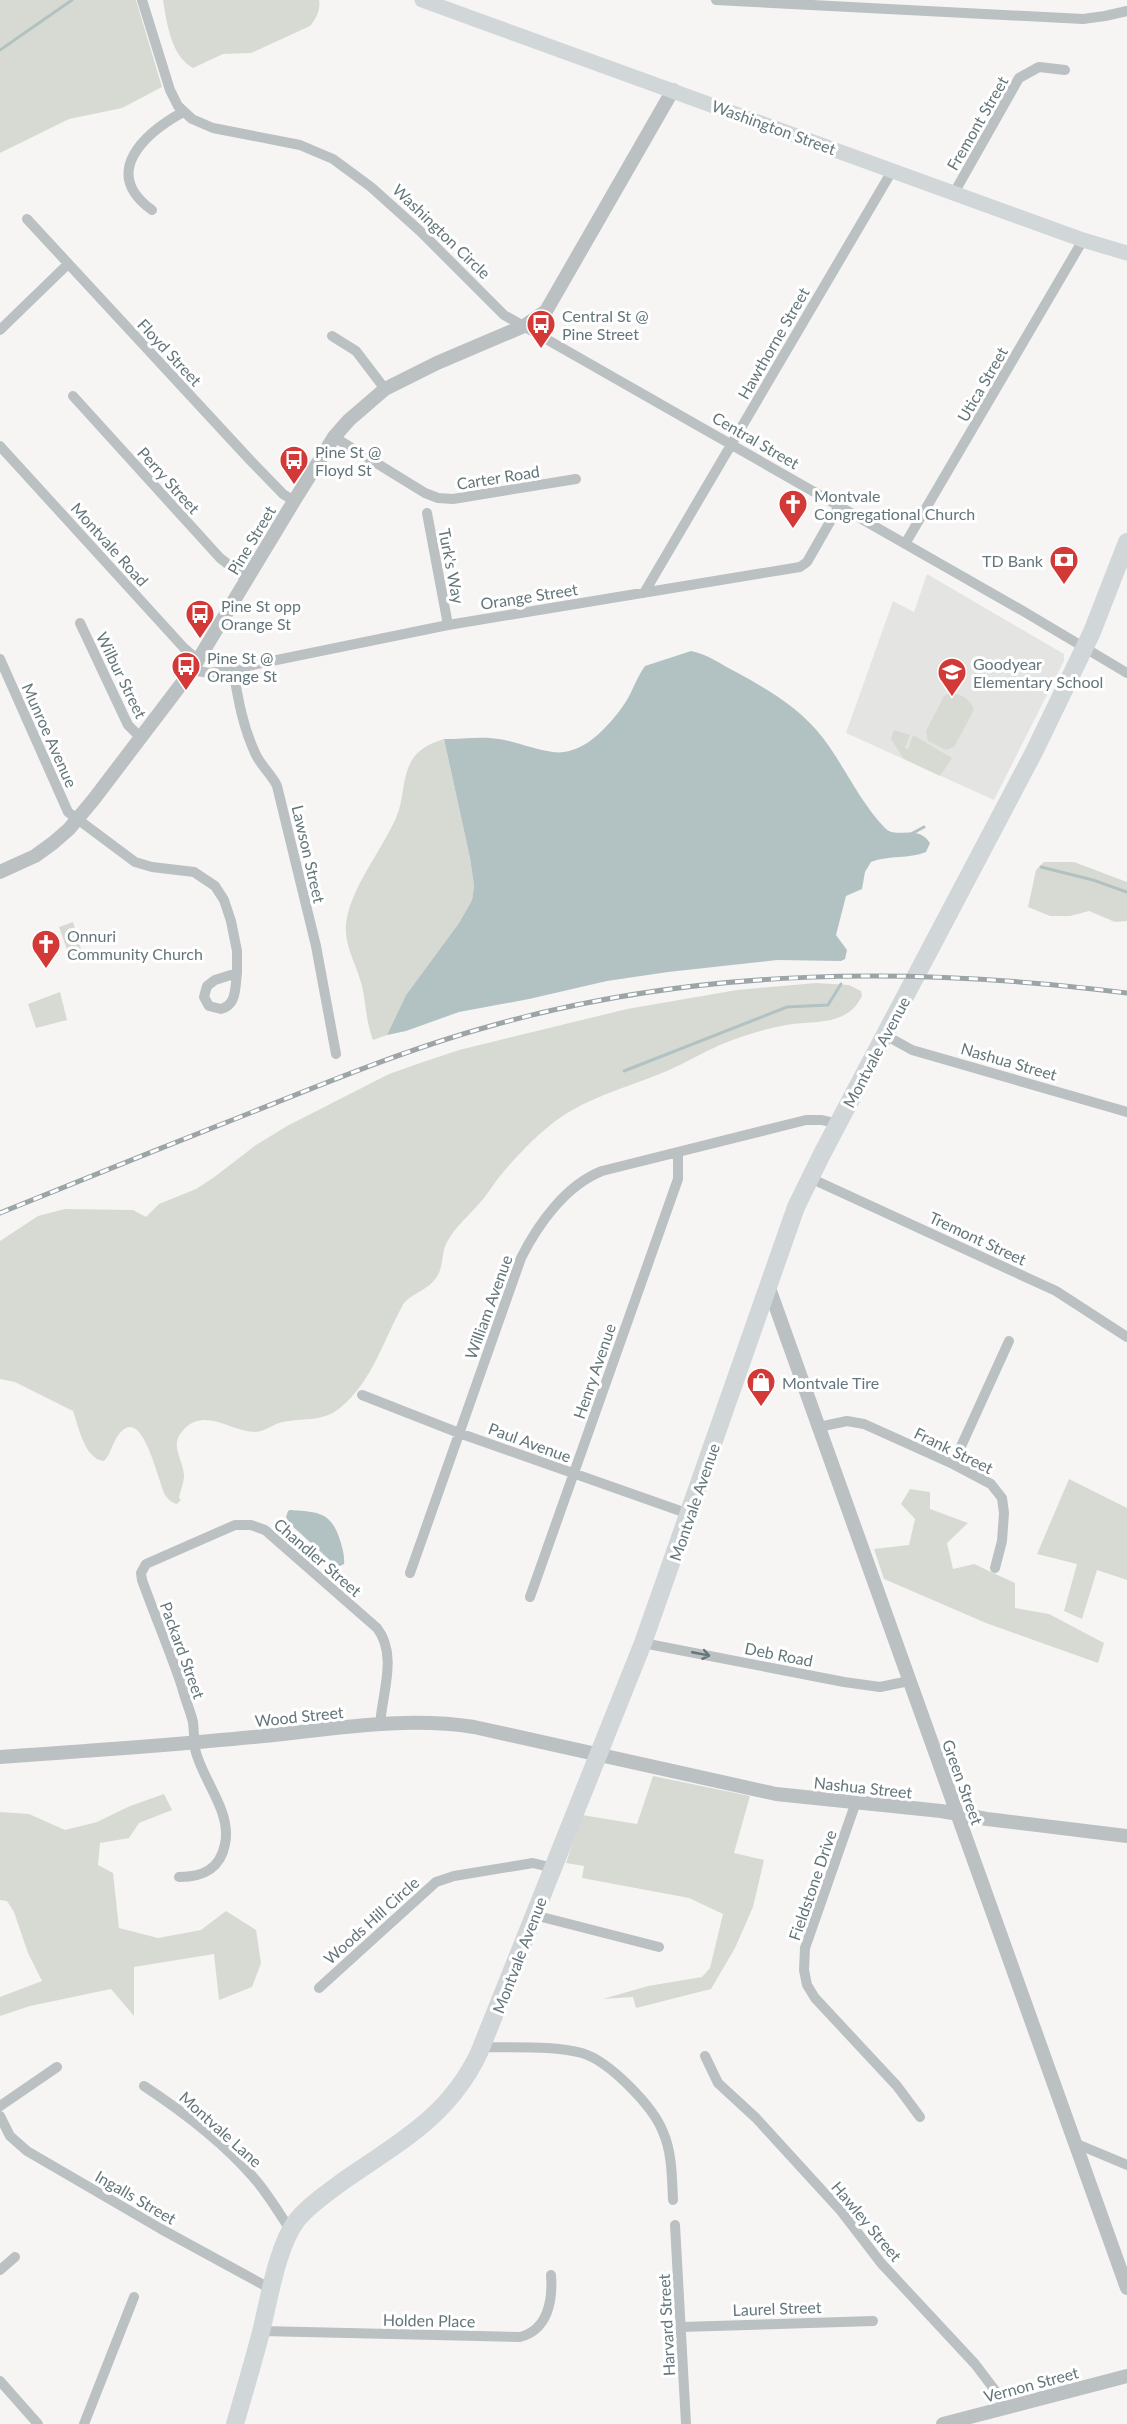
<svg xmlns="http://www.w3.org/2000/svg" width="1127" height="2424" font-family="Lato,sans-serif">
  <rect width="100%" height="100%" fill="#f6f5f3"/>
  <path fill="#e4e5e3" d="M927 574 1064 654V661L994 800 846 733 893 601 914 612Z"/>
  <path fill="#d7dad3" d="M0 0H136L162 87 122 108 69 119 0 153Z
    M163 0H319C321 10 316 19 310 26L251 53 223 54 193 68C171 56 167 24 163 0Z
    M949 693C960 693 972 700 974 710L954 747 946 750 928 741 926 731 944 696Z
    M894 730 910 735 905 748 908 749 913 735 952 758 940 776 904 759 891 739Z
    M444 739 470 858 474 886 472 900 459 923 406 995 387 1035 373 1040C366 1022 366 1004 362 986 357 965 344 946 346 925 349 890 382 850 396 818 405 798 401 775 414 757 422 747 432 743 444 739Z
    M1044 862H1074L1127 882V921L1115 922 1089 911 1070 916H1050L1028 907 1036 870Z
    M73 922 83 956 71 961 59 927Z
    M816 983 849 985 861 991 862 996C847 1027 815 1020 786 1025 764 1029 741 1036 720 1045 702 1053 685 1063 667 1071 627 1088 582 1098 548 1127 531 1141 514 1159 500 1176 494 1183 490 1191 484 1198 472 1213 455 1226 446 1244 441 1255 444 1267 436 1278 428 1290 414 1292 404 1303 384 1338 373 1381 340 1408 322 1423 301 1417 279 1423 270 1426 264 1432 254 1432 229 1431 202 1405 181 1433 170 1447 184 1461 184 1476 184 1482 180 1492 179 1498L181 1500 177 1504C173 1503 169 1501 166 1496 159 1487 145 1411 123 1430 113 1438 112 1453 104 1461 84 1459 79 1427 73 1411L15 1382 0 1379V1241L38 1216 65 1209 133 1210 146 1217 159 1204 196 1189 213 1178 256 1145 287 1126 389 1074 423 1062 459 1050 627 1009 737 990Z
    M60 992 67 1020 36 1028 28 1004Z
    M1069 1479 1127 1508V1580L1097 1570 1082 1619 1064 1611 1077 1564 1037 1554Z
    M910 1489 930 1492V1509L968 1523 947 1543 953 1569 974 1564 1015 1583V1608L1049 1614 1104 1643 1098 1663 986 1623 884 1579 874 1549 909 1545 915 1519 901 1504Z
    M653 1776 750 1796 734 1853 764 1860 753 1907 735 1948 711 1989 636 2008 633 1997 603 1999 648 1986 702 1977 710 1968 723 1914 689 1898 582 1878 584 1866 566 1863 582 1815 637 1824Z
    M164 1794 172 1810 139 1823 129 1838 100 1843 98 1865 113 1873 119 1928 158 1938 201 1930 226 1911 256 1930 261 1963 252 1987 219 2000 214 1954 134 1967V2016L111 1989 30 2006 0 2016V1997L42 1981 28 1953 14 1912 7 1901 0 1900V1812L29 1814 65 1830 97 1822 130 1806Z"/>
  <path fill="#b2c2c2" d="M691 651C707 654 722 665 736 672 769 690 800 708 823 738 845 767 859 801 885 828 896 840 917 823 930 843L926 852C909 859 889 855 871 862L865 872 862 889 846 896 836 935 847 950 845 959 841 961 777 960 668 972 607 981 529 999 459 1012 406 1031 387 1035 406 995 459 923 472 900 474 886 470 858 444 739C462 739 481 736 499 739 517 742 535 750 553 752 582 756 607 728 623 706 632 694 636 678 645 666Z
    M290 1510C317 1512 331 1511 340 1540 342 1547 345 1556 344 1564L340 1566 333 1563 289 1523 286 1517 288 1511Z"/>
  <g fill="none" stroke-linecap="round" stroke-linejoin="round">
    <path stroke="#b2c2c2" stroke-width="3" d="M0 50 72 0
      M911 834 924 827
      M1041 867 1093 880 1127 892
      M624 1071 787 1007 828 1005 841 984"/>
    <path stroke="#bbc0c2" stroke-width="10" d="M142 0 170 90 178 106 192 119 213 128 300 145 333 159 371 187 420 231 504 315 1023 611 1127 673
      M716 0 1083 19 1105 16 1127 11
      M954 193 1019 78 1039 67 1065 70
      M152 210C100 173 145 133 183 112
      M27 219 250 460 283 494 294 501
      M0 330 68 264
      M332 336 356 351 385 389
      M73 396 220 558 247 579
      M334 437 425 493 438 498 453 499 576 479
      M0 446 184 648 198 660
      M427 513 448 625
      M905 544 1083 240
      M644 593 892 171
      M80 623 128 725 141 738
      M0 659 68 812 135 862 152 867 194 872 215 886 224 900 231 921 237 951V973L215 980 207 986 204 997 209 1006 221 1009C237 1005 235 987 237 973
      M233 669C238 699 243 728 256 755 262 767 272 775 277 786L316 946 336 1054
      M192 670 209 673 233 669 448 625 800 567 807 562 839 506
      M885 1035 912 1050 1127 1112
      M810 1178 1056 1291 1127 1337
      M362 1395 459 1433 689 1514
      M819 1427 847 1421 864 1424 953 1464 991 1484 1002 1498 1004 1513 1002 1541 995 1568
      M953 1464 1009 1341
      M410 1573 521 1258C538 1224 566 1185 602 1171L806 1120H822L838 1124
      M530 1597 678 1179V1153
      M643 1643 844 1682 880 1687 909 1681
      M856 1802 805 1948 804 1970 807 1985 815 1998 897 2086 920 2117
      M179 1877C202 1877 220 1870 225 1844 232 1811 202 1780 195 1749 194 1741 194 1731 193 1722 190 1710 185 1699 182 1687 170 1651 155 1616 142 1580L141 1573 146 1564 235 1525H251L265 1530 377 1628C398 1655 382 1693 380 1725
      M534 1915 659 1947
      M319 1988 436 1882 454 1876 533 1863 553 1868
      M482 2047C513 2048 553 2045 582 2053 609 2061 653 2106 663 2132 672 2152 672 2178 673 2200
      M705 2056 718 2083 756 2118 841 2211 881 2263 975 2364 997 2393 1004 2408
      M144 2086C182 2111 224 2143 254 2178 268 2194 279 2213 291 2231
      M0 2106 57 2067
      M0 2116 10 2136 27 2151 161 2229 271 2289
      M1077 2144 1127 2165
      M675 2225 686 2424
      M0 2270 15 2257
      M681 2327 873 2321
      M261 2331 520 2337C548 2330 553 2300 551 2275
      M0 2381 38 2424
      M84 2424 134 2297"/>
    <path stroke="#bbc0c2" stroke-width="14" d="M0 872 35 856 53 843 69 829 94 799 192 670 294 501 334 437 349 420 385 389 437 363 524 326 546 311 673 90
      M769 1288 1127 2288
      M0 1757C88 1751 176 1745 264 1736 333 1729 405 1716 474 1727L776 1794 941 1811 987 1819 1127 1836
      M943 2424 1127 2376"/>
    <path stroke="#d1d6d8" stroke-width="15" d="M422 0 1083 240 1127 253"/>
    <path stroke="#d1d6d8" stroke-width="18" d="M235 2424C244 2393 253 2363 261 2332 269 2300 277 2246 297 2220 310 2204 330 2191 346 2179 401 2141 449 2116 479 2053L643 1643 796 1207 822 1154 1034 752 1092 632 1127 542"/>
    <g stroke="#9ba4a7" stroke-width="5">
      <path id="rail" d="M0 1213C82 1180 163 1147 245 1115 325 1083 405 1050 487 1027 696 967 914 966 1127 993"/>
    </g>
    <use href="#rail" stroke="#fff" stroke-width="3" stroke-dasharray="9" stroke-linecap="butt"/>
  </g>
  <defs><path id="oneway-shaft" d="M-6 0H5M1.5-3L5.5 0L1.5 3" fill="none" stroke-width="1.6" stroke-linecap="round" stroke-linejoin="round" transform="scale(1.5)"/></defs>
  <use stroke="#64767b" href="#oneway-shaft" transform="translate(701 1654) rotate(11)"/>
  <defs>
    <g id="bus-pin" transform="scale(1.5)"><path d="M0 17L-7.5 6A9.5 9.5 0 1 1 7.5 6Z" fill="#d23937" stroke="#fff"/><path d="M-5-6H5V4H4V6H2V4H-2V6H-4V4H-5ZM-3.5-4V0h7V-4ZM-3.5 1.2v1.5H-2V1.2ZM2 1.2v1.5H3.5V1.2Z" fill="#fff"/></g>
    <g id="church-pin" transform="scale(1.5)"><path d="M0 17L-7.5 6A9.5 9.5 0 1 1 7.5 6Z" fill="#d23937" stroke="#fff"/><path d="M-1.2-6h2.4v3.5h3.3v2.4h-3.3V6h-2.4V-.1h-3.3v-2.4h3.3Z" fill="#fff"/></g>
    <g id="bank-pin" transform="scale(1.5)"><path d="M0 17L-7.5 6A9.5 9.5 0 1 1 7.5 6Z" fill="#d23937" stroke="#fff"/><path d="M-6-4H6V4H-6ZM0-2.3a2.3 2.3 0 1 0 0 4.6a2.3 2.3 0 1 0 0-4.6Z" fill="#fff"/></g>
    <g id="school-pin" transform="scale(1.5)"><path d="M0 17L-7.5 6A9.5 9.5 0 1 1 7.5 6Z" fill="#d23937" stroke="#fff"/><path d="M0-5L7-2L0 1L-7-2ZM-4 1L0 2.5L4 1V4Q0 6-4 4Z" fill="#fff"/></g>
    <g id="shop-pin" transform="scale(1.5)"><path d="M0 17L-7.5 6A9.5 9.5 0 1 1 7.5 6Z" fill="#d23937" stroke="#fff"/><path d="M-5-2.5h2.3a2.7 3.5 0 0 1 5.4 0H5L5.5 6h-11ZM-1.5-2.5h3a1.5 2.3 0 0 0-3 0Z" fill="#fff"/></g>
  </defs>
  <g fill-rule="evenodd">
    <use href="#bus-pin" x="541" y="324"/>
    <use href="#bus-pin" x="294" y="460"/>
    <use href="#church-pin" x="793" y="504"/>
    <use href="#bank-pin" x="1064" y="560"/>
    <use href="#bus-pin" x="200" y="614"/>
    <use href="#bus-pin" x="186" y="666"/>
    <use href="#school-pin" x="952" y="672"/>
    <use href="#church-pin" x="46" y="944"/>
    <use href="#shop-pin" x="761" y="1382"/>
  </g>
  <g text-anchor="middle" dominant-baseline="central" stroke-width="6" stroke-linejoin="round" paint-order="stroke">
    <g font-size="16" fill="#64767b" stroke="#fff">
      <text transform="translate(977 123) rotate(-60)">Fremont Street</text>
      <text transform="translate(774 127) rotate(20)">Washington Street</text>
      <text transform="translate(442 231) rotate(44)">Washington Circle</text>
      <text transform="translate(773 343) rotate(-60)">Hawthorne Street</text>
      <text transform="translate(170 352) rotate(47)">Floyd Street</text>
      <text transform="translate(982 384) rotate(-60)">Utica Street</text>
      <text transform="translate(756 440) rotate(30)">Central Street</text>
      <text transform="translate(498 477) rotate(-9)">Carter Road</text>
      <text transform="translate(169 480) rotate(48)">Perry Street</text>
      <text transform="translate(251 540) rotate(-59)">Pine Street</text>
      <text transform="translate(110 544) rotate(48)">Montvale Road</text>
      <text transform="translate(452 566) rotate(79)">Turk's Way</text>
      <text transform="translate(529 596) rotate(-9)">Orange Street</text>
      <text transform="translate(122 675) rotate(64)">Wilbur Street</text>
      <text transform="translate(50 735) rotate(66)">Munroe Avenue</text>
      <text transform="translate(309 854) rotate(77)">Lawson Street</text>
      <text transform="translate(876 1052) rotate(-62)">Montvale Avenue</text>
      <text transform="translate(1009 1061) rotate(16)">Nashua Street</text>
      <text transform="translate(978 1238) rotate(25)">Tremont Street</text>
      <text transform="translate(488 1307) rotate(-70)">William Avenue</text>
      <text transform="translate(594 1371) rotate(-71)">Henry Avenue</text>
      <text transform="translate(530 1442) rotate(20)">Paul Avenue</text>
      <text transform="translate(954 1450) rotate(26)">Frank Street</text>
      <text transform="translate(694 1502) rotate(-71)">Montvale Avenue</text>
      <text transform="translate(318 1557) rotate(41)">Chandler Street</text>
      <text transform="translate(183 1650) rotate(70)">Packard Street</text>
      <text transform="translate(779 1654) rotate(11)">Deb Road</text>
      <text transform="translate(299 1716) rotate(-6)">Wood Street</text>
      <text transform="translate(963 1782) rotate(70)">Green Street</text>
      <text transform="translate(863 1787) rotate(6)">Nashua Street</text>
      <text transform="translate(812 1885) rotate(-71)">Fieldstone Drive</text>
      <text transform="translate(371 1920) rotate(-42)">Woods Hill Circle</text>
      <text transform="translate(519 1955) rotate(-69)">Montvale Avenue</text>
      <text transform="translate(221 2129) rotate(42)">Montvale Lane</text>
      <text transform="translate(136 2197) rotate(30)">Ingalls Street</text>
      <text transform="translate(867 2221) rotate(50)">Hawley Street</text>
      <text transform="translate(777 2308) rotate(-2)">Laurel Street</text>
      <text transform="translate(429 2320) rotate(1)">Holden Place</text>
      <text transform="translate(666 2325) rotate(-93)">Harvard Street</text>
      <text transform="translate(1031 2384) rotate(-15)">Vernon Street</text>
    </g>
    <g font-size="16" fill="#64767b" stroke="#fff" text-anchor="start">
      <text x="562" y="315">Central St @<tspan x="562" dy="18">Pine Street</tspan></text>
      <text x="315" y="451">Pine St @<tspan x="315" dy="18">Floyd St</tspan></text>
      <text x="814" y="495">Montvale<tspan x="814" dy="18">Congregational Church</tspan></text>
      <text x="1043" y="560" text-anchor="end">TD Bank</text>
      <text x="221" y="605">Pine St opp<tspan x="221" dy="18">Orange St</tspan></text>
      <text x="207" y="657">Pine St @<tspan x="207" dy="18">Orange St</tspan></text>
      <text x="973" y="663">Goodyear<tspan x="973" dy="18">Elementary School</tspan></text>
      <text x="67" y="935">Onnuri<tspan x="67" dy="18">Community Church</tspan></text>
      <text x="782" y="1382">Montvale Tire</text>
    </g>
  </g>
</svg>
